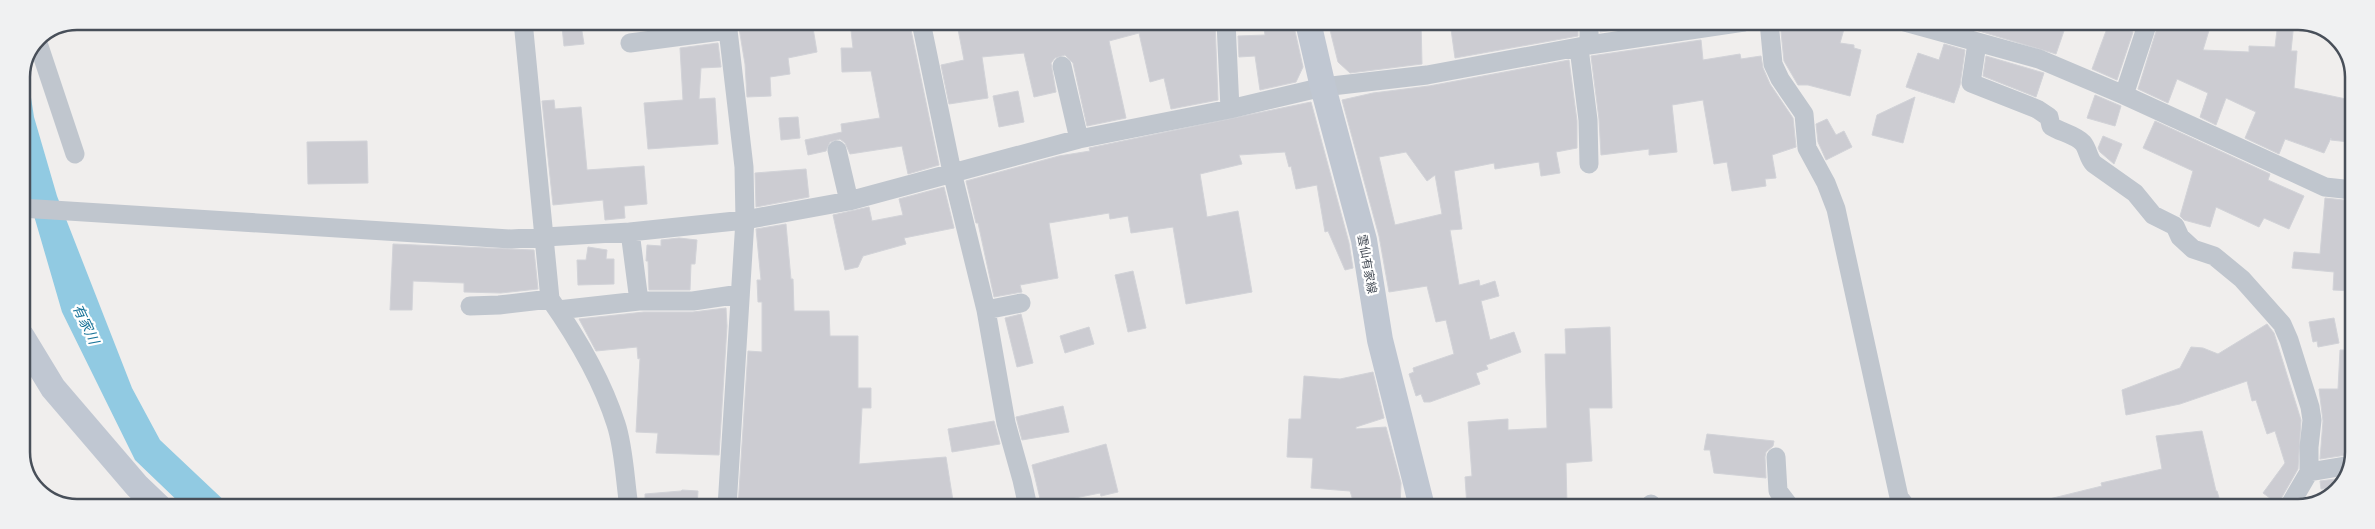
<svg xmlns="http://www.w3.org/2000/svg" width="2375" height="529" font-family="'Asap Condensed','Noto Sans JP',sans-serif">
  <rect width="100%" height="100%" fill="#f0eeed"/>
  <path fill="#91cae2" d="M26 65 34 117 57 196 132 388 160 440 231 507H184L135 460 62 312 21 171V77Z"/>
  <path fill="#ccccd2" stroke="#d2d3d8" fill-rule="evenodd" d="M738 22H812L817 52 788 58 790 74 770 77 771 96 747 97 745 64Z
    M850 22H907L908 30H911L939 165 908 174 902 146 850 154 845 143 840 139 830 142 826 151 808 155 805 140 842 132 841 124 880 118 871 71 842 72 841 48H853Z
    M972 22H1215L1218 100 1171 109 1164 78 1150 82 1139 33 1109 41 1126 118 1087 126 1073 63 1065 55 1055 58 1051 63 1056 92 1034 97 1024 53 982 57 988 98 949 104 941 65 964 60 957 24Z
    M1263 22H1293L1303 67 1296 82 1260 90 1255 56 1239 57 1238 36 1265 35Z
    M1331 22H1421L1422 64 1350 73 1338 62 1329 26H1332Z
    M1450 22H1578V36L1455 58Z
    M1600 22H1641V26L1600 32Z
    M1780 22H1846L1840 43 1854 45V48L1861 50 1850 96 1808 85H1798L1784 61Z
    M1971 22H2067L2056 54 1969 28Z
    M2159 22H2193L2210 27 2203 50 2249 52V46L2275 47 2278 22H2294L2291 51H2297L2294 88 2346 99 2344 125H2351L2349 142 2331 140V138L2324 153 2285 139 2279 154 2245 138 2256 112 2226 98 2216 125 2200 117 2208 93 2177 79 2168 103 2138 89Z
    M2109 23 2133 32 2117 80 2092 69Z
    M581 25 584 44 564 46 562 27Z
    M1701 40 1703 60 1740 54 1741 59 1761 56 1763 68 1770 84 1793 118 1796 147 1772 155 1776 178 1765 179 1766 186 1732 191 1727 162 1714 164 1703 100 1672 105 1677 152 1649 155V149L1601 155 1599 119 1591 56Z
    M718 43 721 67 701 68 699 99 715 98 718 144 648 149 644 103 683 100 680 48Z
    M1944 44 1965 50 1960 85 1954 103 1906 87 1918 53 1939 60Z
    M1986 56 2044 73 2036 97 1983 76Z
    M1569 60 1577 121V148L1556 152 1560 173 1541 176 1539 162 1495 169 1494 163 1454 171 1462 229 1450 230 1459 285 1479 280 1480 286 1495 281 1499 296 1481 301 1490 340 1514 332 1521 352 1486 365 1488 369 1476 373 1480 384 1430 402H1424L1421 394 1416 396 1409 374 1414 372 1413 368 1454 354 1446 320 1436 322 1427 286 1389 292 1379 236 1342 100 1373 93 1429 86ZM1406 152 1427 181 1435 175 1442 214 1395 225 1379 157Z
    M1018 91 1024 122 999 127 993 96Z
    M2095 95 2121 106 2115 126 2087 118Z
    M1915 97 1903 143 1872 135 1877 115Z
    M554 100 555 109 581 107 587 170 644 166 647 204 624 206 625 218 605 220 603 200 553 205 542 101Z
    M1311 102 1349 243 1353 268 1345 270 1328 231 1325 232 1317 185 1296 189 1291 166 1289 167 1285 152 1239 155 1242 164 1200 174 1207 217 1238 211 1252 292 1186 304 1173 227 1131 233 1128 216 1110 219 1109 213 1049 223 1058 278 1020 285 1022 292 994 297 978 223H976L966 181 1059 156 1090 151 1089 148Z
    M798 117 800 138 781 140 779 118Z
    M1827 119 1836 135 1844 131 1852 147 1826 160 1818 142 1816 124Z
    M2155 121 2270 174 2268 180 2304 196 2289 229 2264 218 2259 227 2216 207 2210 227 2184 220 2180 216 2193 171 2143 148Z
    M2103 136 2122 144 2114 164 2100 152 2098 148Z
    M367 141 368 183 308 184 307 142Z
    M806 169 809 197 756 207 755 173Z
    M944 187 954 228 904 238 906 244 863 256 858 267 845 270 833 215 869 207 872 221 903 215 899 199Z
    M2325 198 2353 201V291L2333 290 2334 272 2292 268 2294 252 2320 254Z
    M786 224 791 279H793L794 311H829L830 336H858V388H871V408H862L859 464 946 457 954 507 782 505V507H738L748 351 762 352V302H758L757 280H761L756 229Z
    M679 238 697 240 695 264H691L690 290H649L648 261H646L647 245 661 246V240Z
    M393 244 534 250 538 289 501 293 464 292V283L413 281 412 310H390Z
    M588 247 607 250 606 259H614V284L578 285 577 260H586Z
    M1133 271 1146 328 1128 332 1115 275Z
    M726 308 727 326 719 455 656 453 658 433 636 432 640 358 638 359 637 347 596 351 579 319 644 312H693Z
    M1021 314 1033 363 1017 367 1005 318Z
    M2334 318 2339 343 2318 347 2317 341 2313 342 2309 322Z
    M2267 324 2274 333 2301 420 2298 469 2278 504 2263 493 2285 463 2275 431 2267 434 2256 400 2252 401 2247 381 2180 404 2126 415 2122 390 2180 368 2191 347 2203 348 2218 354Z
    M1089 327 1094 344 1065 353 1060 336Z
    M1610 327 1612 408H1589L1592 461 1566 463 1567 507H1467L1465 477 1472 476 1468 422 1508 419V430L1547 428 1545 354H1566L1565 329Z
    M2340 350H2353V454L2320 459 2323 421 2319 389H2338Z
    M1373 372 1384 418 1356 427V429L1386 427 1401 483 1400 507H1355L1350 491 1311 488 1313 458 1287 457 1289 419H1301L1304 376 1340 379Z
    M1063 406 1069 432 1022 440 1016 417Z
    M994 421 1000 444 952 452 948 429Z
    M2202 431 2216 491H2217L2222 508H2038L2037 502 2102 486 2101 483 2162 469 2156 436Z
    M1707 434 1774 441 1773 446 1766 452 1765 457 1766 478 1714 473 1710 450H1704Z
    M1106 444 1118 492 1101 496 1100 493 1060 501 1061 507H1042L1032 465Z
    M2344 478 2338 488 2321 489 2320 481Z
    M682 490 698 491 697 507 645 504V494L681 491Z"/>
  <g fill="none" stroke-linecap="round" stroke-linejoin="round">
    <path stroke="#c0c6ce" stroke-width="19" d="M523 21 550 299C576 336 602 380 616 424 624 448 625 481 629 507
      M921 22 952 172 986 310 1006 423 1022 480 1028 507
      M1226 22 1230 109
      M1769 22 1773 64 1780 79 1804 114 1807 148 1826 183 1836 209 1899 497 1907 508
      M1905 22 2039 59 2124 95 2325 187 2353 190
      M37 40 75 154
      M630 43 728 30 744 167 745 220 727 507
      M1977 43 1971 83 2037 109 2049 117 2051 126C2060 132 2076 135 2083 143 2088 149 2088 158 2094 164L2135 193 2153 215 2175 226 2180 237 2193 249 2214 256 2242 279 2282 324 2289 340 2310 407 2312 420 2309 447V472
      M1589 45V22
      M1579 48 1588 120 1589 164
      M1062 66 1079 139
      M2124 95 2148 22
      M837 150 849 201
      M21 208 511 239 630 232 745 220 849 201 1079 139 1230 109 1323 87 1427 75 1589 45 1744 22
      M630 232 639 301
      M470 306 499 305 550 299
      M558 310 639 301H693L740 294
      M986 310 1021 303
      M1776 457 1778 491 1791 508
      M1651 504V507
      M2288 508 2309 472 2351 465"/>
    <path stroke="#c0c7d2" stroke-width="26" d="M1308 22 1323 87 1364 240 1380 340 1422 507
      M22 337 53 388 137 486 159 507"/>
  </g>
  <g text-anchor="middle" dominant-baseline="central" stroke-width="4.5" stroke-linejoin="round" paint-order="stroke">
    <g font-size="12" fill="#484f59" stroke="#fff">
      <text transform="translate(1367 264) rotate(80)">雲仙有家線</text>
    </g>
    <g font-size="14" font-style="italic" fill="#1a7499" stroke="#fff">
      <text transform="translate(86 324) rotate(65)">有家川</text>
    </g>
  </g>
  <path d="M0 0H2375V529H0ZM77 30H2298A47 47 0 0 1 2345 77V452A47 47 0 0 1 2298 499H77A47 47 0 0 1 30 452V77A47 47 0 0 1 77 30Z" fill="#f0f1f2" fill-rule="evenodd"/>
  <path fill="none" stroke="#484f59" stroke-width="2.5" d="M77 30H2298A47 47 0 0 1 2345 77V452A47 47 0 0 1 2298 499H77A47 47 0 0 1 30 452V77A47 47 0 0 1 77 30Z"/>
</svg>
